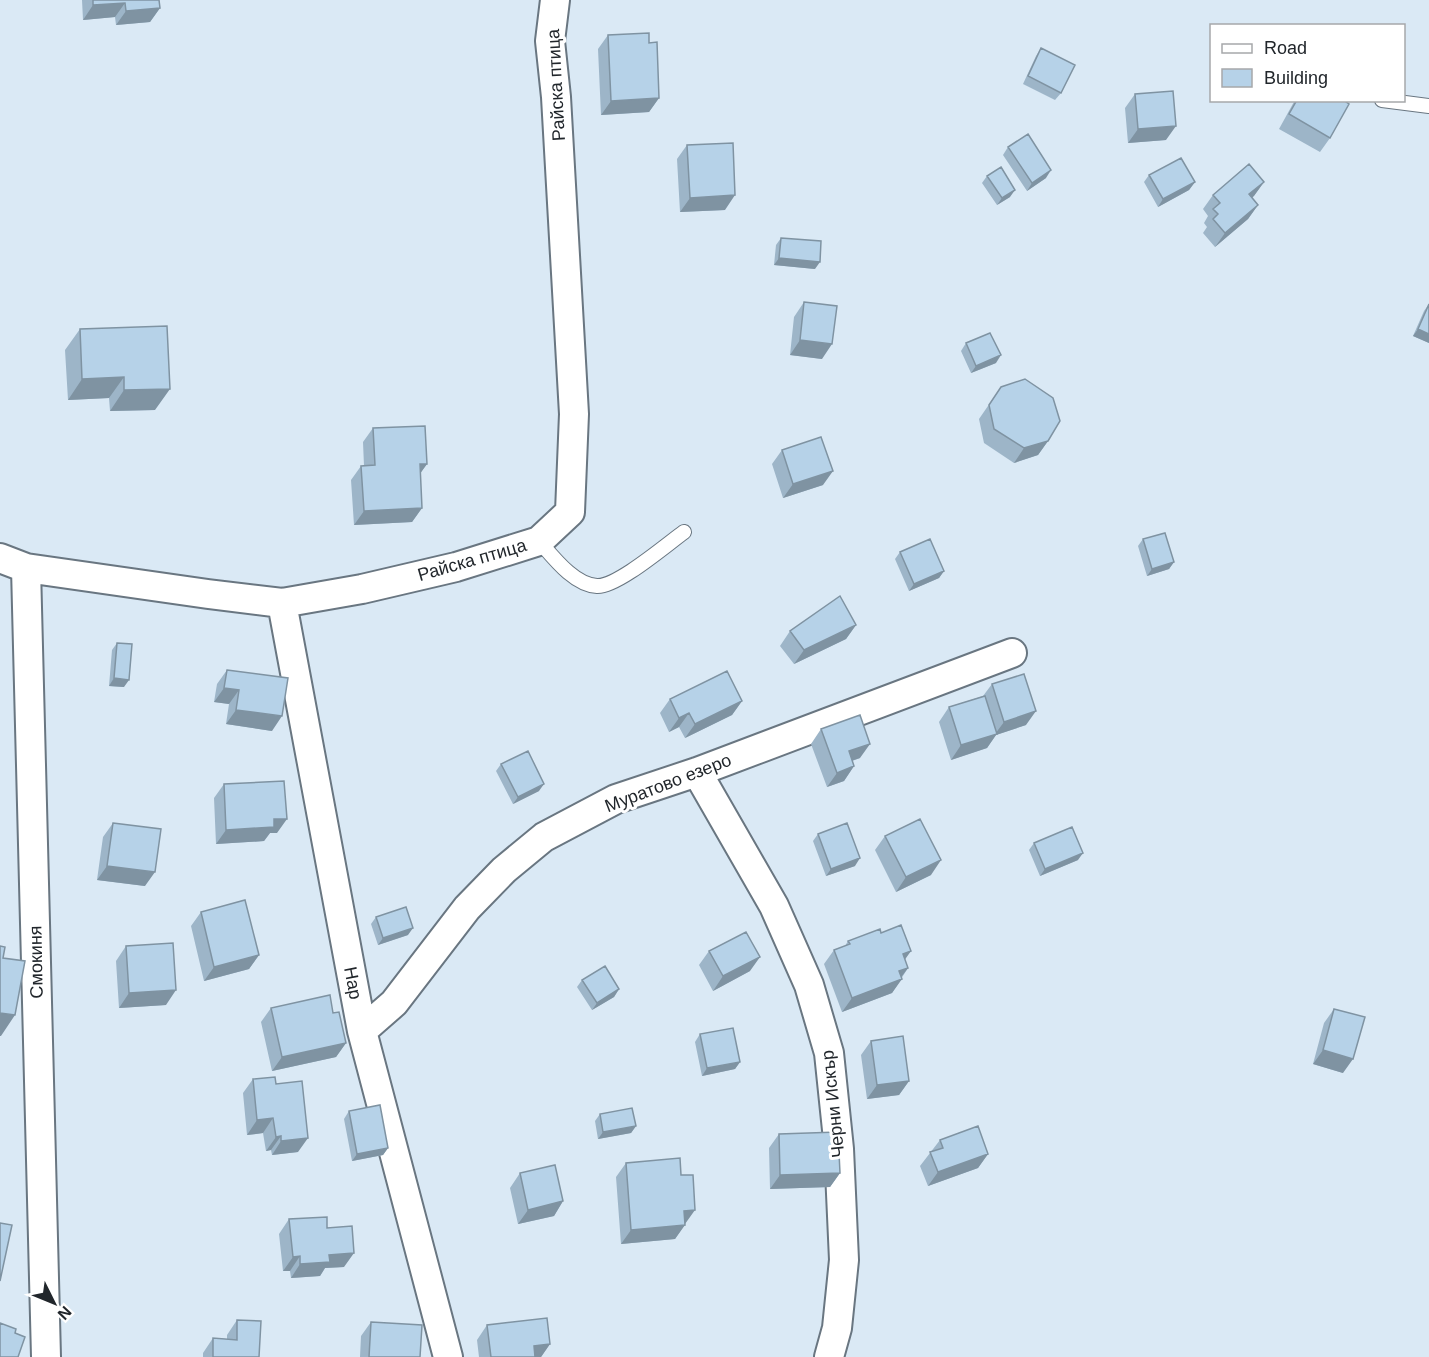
<svg xmlns="http://www.w3.org/2000/svg" width="1429" height="1357" font-family="Arial,sans-serif">
  <rect width="100%" height="100%" fill="#dae9f5"/>
  <g fill="none" stroke-linecap="round" stroke-linejoin="round">
    <g stroke="#697681" stroke-width="16">
      <path id="service" d="M1382 100 1429 106
        M539 541C553 557 574 585 597 586 617 587 666 545 684 532"/>
    </g>
    <g stroke="#697681" stroke-width="32">
      <path id="minor" d="M0 558 26 568 208 594 282 603 362 589 456 567 539 541 570 512 574 414 556 97 550 41 555 0
        M26 568 46 1357
        M282 603 362 1031 448 1357
        M697 772 774 906 809 985 829 1053 839 1149 844 1260 837 1328 829 1357
        M362 1031 394 1003 467 908 504 870 544 837 616 799 697 772 1012 653"/>
    </g>
    <use href="#service" stroke="#fff" stroke-width="14"/>
    <use href="#minor" stroke="#fff" stroke-width="28"/>
  </g>
  <path fill="#9db5c8" d="M82 0H159L160 8 150 22 116 25 115 17 83 20Z
    M608 35 649 43 659 98 649 112 601 115 598 49Z
    M1041 48 1061 93 1055 100 1023 84 1036 56Z
    M1135 94 1166 140 1128 143 1125 108Z
    M1295 100H1343L1330 138 1320 152 1279 129Z
    M687 145 725 210 680 212 677 159Z
    M1008 147 1046 178 1027 191 1003 155Z
    M1149 175 1195 182 1189 190 1158 207 1144 182Z
    M987 176 1010 197 997 205 982 183Z
    M1264 182 1252 198 1258 205 1248 219 1215 247 1203 233 1207 227 1204 223 1208 216 1203 209 1213 195Z
    M781 238 815 269 774 265 776 245Z
    M804 302 822 359 790 355 794 317Z
    M1429 304V343L1413 336 1424 311Z
    M80 329 155 410 110 411 109 398 68 400 65 350Z
    M966 343 996 363 971 373 961 351Z
    M1001 387 1048 441 1038 455 1014 463 984 443 979 419Z
    M373 428 427 464 420 473 422 508 412 522 354 525 351 480 361 466H364L363 442Z
    M782 450 823 485 783 498 772 464Z
    M1143 539 1174 562 1169 569 1147 576 1138 546Z
    M900 552 944 571 939 578 909 591 895 559Z
    M856 625 846 639 794 664 780 646 790 631Z
    M117 643 124 687 109 686 112 650Z
    M227 670 272 731 226 724 229 704 214 702 217 684Z
    M992 684 1026 725 996 735 987 748 951 760 939 722 949 707 983 696Z
    M670 699 742 701 732 715 685 738 679 727 669 732 660 713Z
    M821 729 860 758 852 761 854 766 844 781 827 787 811 744Z
    M501 764 539 791 513 804 496 771Z
    M224 784 277 833H270L264 841 216 844 214 798Z
    M113 823 145 886 97 880 103 837Z
    M818 834 855 866 826 876 813 841Z
    M885 836 931 875 896 892 875 850Z
    M1034 843 1078 860 1040 876 1029 850Z
    M201 912 259 955 249 969 204 981 191 926Z
    M376 917 408 935 378 945 371 924Z
    M881 933 905 960 908 968 892 993 842 1012 824 964 834 950 845 946 848 941Z
    M126 946 166 1005 119 1008 116 961Z
    M709 951 750 971 713 991 699 965Z
    M582 980 619 989 614 997 592 1010 577 987Z
    M271 1008 333 1013 346 1043 336 1057 272 1071 261 1022Z
    M1334 1009 1343 1073 1313 1064 1324 1023Z
    M700 1034 740 1062 735 1069 702 1076 695 1042Z
    M871 1041 909 1081 899 1095 867 1099 861 1055Z
    M253 1079 276 1084 298 1152 272 1155 271 1150 266 1151 263 1133 247 1135 243 1093Z
    M349 1111 388 1148 383 1155 352 1161 344 1119Z
    M600 1114 636 1126 631 1133 598 1139 595 1121Z
    M779 1134 840 1173 830 1187 770 1189 769 1148Z
    M940 1140 988 1154 978 1168 928 1186 920 1166Z
    M626 1163 685 1224 675 1239 621 1244 616 1177Z
    M520 1173 563 1201 554 1216 518 1224 510 1188Z
    M289 1219 327 1228 344 1267 325 1268 320 1276 291 1278 290 1271H283L279 1234Z
    M237 1320 259 1357H203V1353L213 1338 227 1339V1335Z
    M371 1322 420 1357H360L361 1336Z
    M487 1325 550 1344 541 1357H479L477 1340Z"/>
  <path fill="#7f93a2" d="M125 3 115 17 83 20 93 5Z
    M160 8 150 22 116 25 126 11Z
    M659 98 649 112 601 115 611 101Z
    M1176 126 1166 140 1128 143 1138 129Z
    M1051 170 1046 178 1027 191 1032 183Z
    M1195 182 1189 190 1158 207 1163 199Z
    M1264 182 1254 196 1239 208 1249 194Z
    M1015 190 1010 197 997 205 1002 198Z
    M735 195 725 210 680 212 690 198Z
    M1258 205 1248 219 1215 247 1225 233Z
    M779 258 820 262 815 269 774 265Z
    M1418 329 1429 334V343L1413 336Z
    M800 340 832 344 822 359 790 355Z
    M1001 355 996 363 971 373 976 366Z
    M124 377 109 398 68 400 82 379Z
    M170 389 155 410 110 411 124 390Z
    M1048 441 1038 455 1014 463 1024 448Z
    M420 464H427L417 478Z
    M833 471 823 485 783 498 793 484Z
    M422 508 412 522 354 525 364 511Z
    M1174 562 1169 569 1147 576 1152 569Z
    M944 571 939 578 909 591 914 584Z
    M856 625 846 639 794 664 804 650Z
    M114 678 129 680 124 687 109 686Z
    M224 688 239 690 229 704 214 702Z
    M742 701 732 715 685 738 695 724Z
    M236 710 282 716 272 731 226 724Z
    M1036 711 1026 725 996 735 987 748 951 760 961 745 995 734 1004 722Z
    M689 713 679 727 669 732 679 718Z
    M870 744 860 758 839 765 849 751Z
    M854 766 844 781 827 787 837 773Z
    M544 784 539 791 513 804 518 797Z
    M274 819H287L277 833H270L264 841 216 844 226 830Z
    M1083 853 1078 860 1040 876 1045 869Z
    M860 858 855 866 826 876 831 869Z
    M941 860 931 875 896 892 906 877Z
    M107 866 155 872 145 886 97 880Z
    M413 928 408 935 378 945 383 938Z
    M911 951 901 965 903 954Z
    M259 955 249 969 204 981 214 967Z
    M760 957 750 971 713 991 723 976Z
    M908 968 899 980 902 979 892 993 842 1012 852 998 899 971Z
    M619 989 614 997 592 1010 597 1003Z
    M176 990 166 1005 119 1008 129 993Z
    M0 1013 15 1015 1 1036H0Z
    M346 1043 336 1057 272 1071 282 1057Z
    M1323 1050 1353 1059 1343 1073 1313 1064Z
    M740 1062 735 1069 702 1076 707 1068Z
    M909 1081 899 1095 867 1099 877 1085Z
    M273 1118 263 1133 247 1135 257 1120Z
    M636 1126 631 1133 598 1139 603 1132Z
    M281 1136 271 1150 266 1151 276 1137Z
    M308 1138 298 1152 272 1155 281 1141Z
    M388 1148 383 1155 352 1161 357 1154Z
    M988 1154 978 1168 928 1186 938 1172Z
    M840 1173 830 1187 770 1189 780 1175Z
    M563 1201 554 1216 518 1224 528 1210Z
    M695 1210 685 1224 674 1225 684 1211Z
    M685 1225 675 1239 621 1244 631 1230Z
    M354 1253 344 1267 325 1268 320 1276 291 1278 300 1264 329 1255Z
    M300 1256 290 1271H283L293 1257Z
    M550 1344 541 1357H526L534 1346Z"/>
  <path fill="#b6d2e8" stroke="#7f93a2" stroke-width="1.5" d="M93 0H159L160 8 126 11 125 3 93 5Z
    M649 33V43L657 42 659 98 611 101 608 35Z
    M1041 48 1075 65 1061 93 1028 76Z
    M1173 91 1176 126 1138 129 1135 94Z
    M1297 100H1343L1349 104 1330 138 1289 114Z
    M1028 134 1051 170 1032 183 1008 147Z
    M733 143 735 195 690 198 687 145Z
    M1181 158 1195 182 1163 199 1149 175Z
    M1249 164 1264 182 1249 194 1258 205 1225 233 1213 219 1218 214 1213 209 1220 203 1213 195Z
    M1001 167 1015 190 1002 198 987 176Z
    M781 238 821 241 820 262 779 258Z
    M804 302 837 306 832 344 800 340Z
    M1429 304V334L1418 329Z
    M167 326 170 389 124 390V377L82 379 80 329Z
    M990 333 1001 355 976 366 966 343Z
    M1025 379 1053 398 1060 421 1048 441 1024 448 994 429 989 405 1001 387Z
    M425 426 427 464H420L422 508 364 511 361 466 375 465 373 428Z
    M821 437 833 471 793 484 782 450Z
    M1165 533 1174 562 1152 569 1143 539Z
    M930 539 944 571 914 584 900 552Z
    M840 596 856 625 804 650 790 631Z
    M117 643 132 644 129 680 114 678Z
    M227 670 288 678 282 716 236 710 239 690 224 688Z
    M727 671 742 701 695 724 689 713 679 718 670 699Z
    M1024 674 1036 711 1004 722 992 684Z
    M985 696 997 734 961 745 949 707Z
    M860 715 870 744 849 751 854 766 837 773 821 729Z
    M528 751 544 784 518 797 501 764Z
    M284 781 287 819H274V827L226 830 224 784Z
    M920 819 941 860 906 877 885 836Z
    M113 823 161 829 155 872 107 866Z
    M847 823 860 858 831 869 818 834Z
    M1072 827 1083 853 1045 869 1034 843Z
    M245 900 259 955 214 967 201 912Z
    M406 907 413 928 383 938 376 917Z
    M901 925 911 951 903 954 908 968 899 971 902 979 852 998 834 950 850 944 848 941 880 929 881 933Z
    M746 932 760 957 723 976 709 951Z
    M173 943 176 990 129 993 126 946Z
    M0 946 5 947 3 958 25 961 15 1015 0 1013Z
    M605 966 619 989 597 1003 582 980Z
    M330 995 333 1013 339 1012 346 1043 282 1057 271 1008Z
    M1334 1009 1365 1017 1353 1059 1323 1050Z
    M733 1028 740 1062 707 1068 700 1034Z
    M903 1036 909 1081 877 1085 871 1041Z
    M275 1077 276 1084 302 1081 308 1138 281 1141V1136L276 1137 273 1118 257 1120 253 1079Z
    M380 1105 388 1148 357 1154 349 1111Z
    M632 1108 636 1126 603 1132 600 1114Z
    M978 1126 988 1154 938 1172 930 1152 943 1148 940 1140Z
    M838 1132 840 1173 780 1175 779 1134Z
    M680 1158 681 1175H693L695 1210 684 1211 685 1225 631 1230 626 1163Z
    M555 1165 563 1201 528 1210 520 1173Z
    M327 1217V1228L352 1226 354 1253 329 1255 330 1262 300 1264V1256L293 1257 289 1219Z
    M0 1223 12 1225 0 1281Z
    M547 1318 550 1344 534 1346 535 1357H491L487 1325Z
    M237 1320 261 1321 259 1357H213V1338L237 1340Z
    M371 1322 422 1325 420 1357H369Z
    M0 1323 16 1329 15 1333 25 1337 18 1357H0Z"/>
  <g text-anchor="middle" dominant-baseline="central" stroke-width="6" stroke-linejoin="round" paint-order="stroke">
    <g font-size="18" fill="#21262b" stroke="#fff">
      <text transform="translate(556 85) rotate(-93)">Райска птица</text>
      <text transform="translate(472 560) rotate(-16)">Райска птица</text>
      <text transform="translate(668 783) rotate(-21)">Муратово езеро</text>
      <text transform="translate(36 962) rotate(-91)">Смокиня</text>
      <text transform="translate(353 983) rotate(79)">Нар</text>
      <text transform="translate(833 1104) rotate(-96)">Черни Искър</text>
    </g>
  </g>
  <rect x="1210" y="24" width="195" height="78" fill="#ffffff" stroke="#a6a8aa" stroke-width="1.5"/>
  <rect x="1222" y="44" width="30" height="9" fill="#ffffff" stroke="#a6a8aa" stroke-width="1.5"/>
  <text x="1264" y="54" font-size="18" fill="#21262b">Road</text>
  <rect x="1222" y="69" width="30" height="18" fill="#b6d2e8" stroke="#a6a8aa" stroke-width="1.5"/>
  <text x="1264" y="84" font-size="18" fill="#21262b">Building</text>
  <g transform="translate(54 1303) rotate(133)" stroke="#ffffff" stroke-width="4.5" paint-order="stroke">
  <path d="M0-4.5L10 22L0 15L-10 22Z" fill="#21262b"/>
  <text y="-9" font-size="16" font-weight="bold" text-anchor="middle" fill="#21262b">N</text>
  </g>
</svg>
